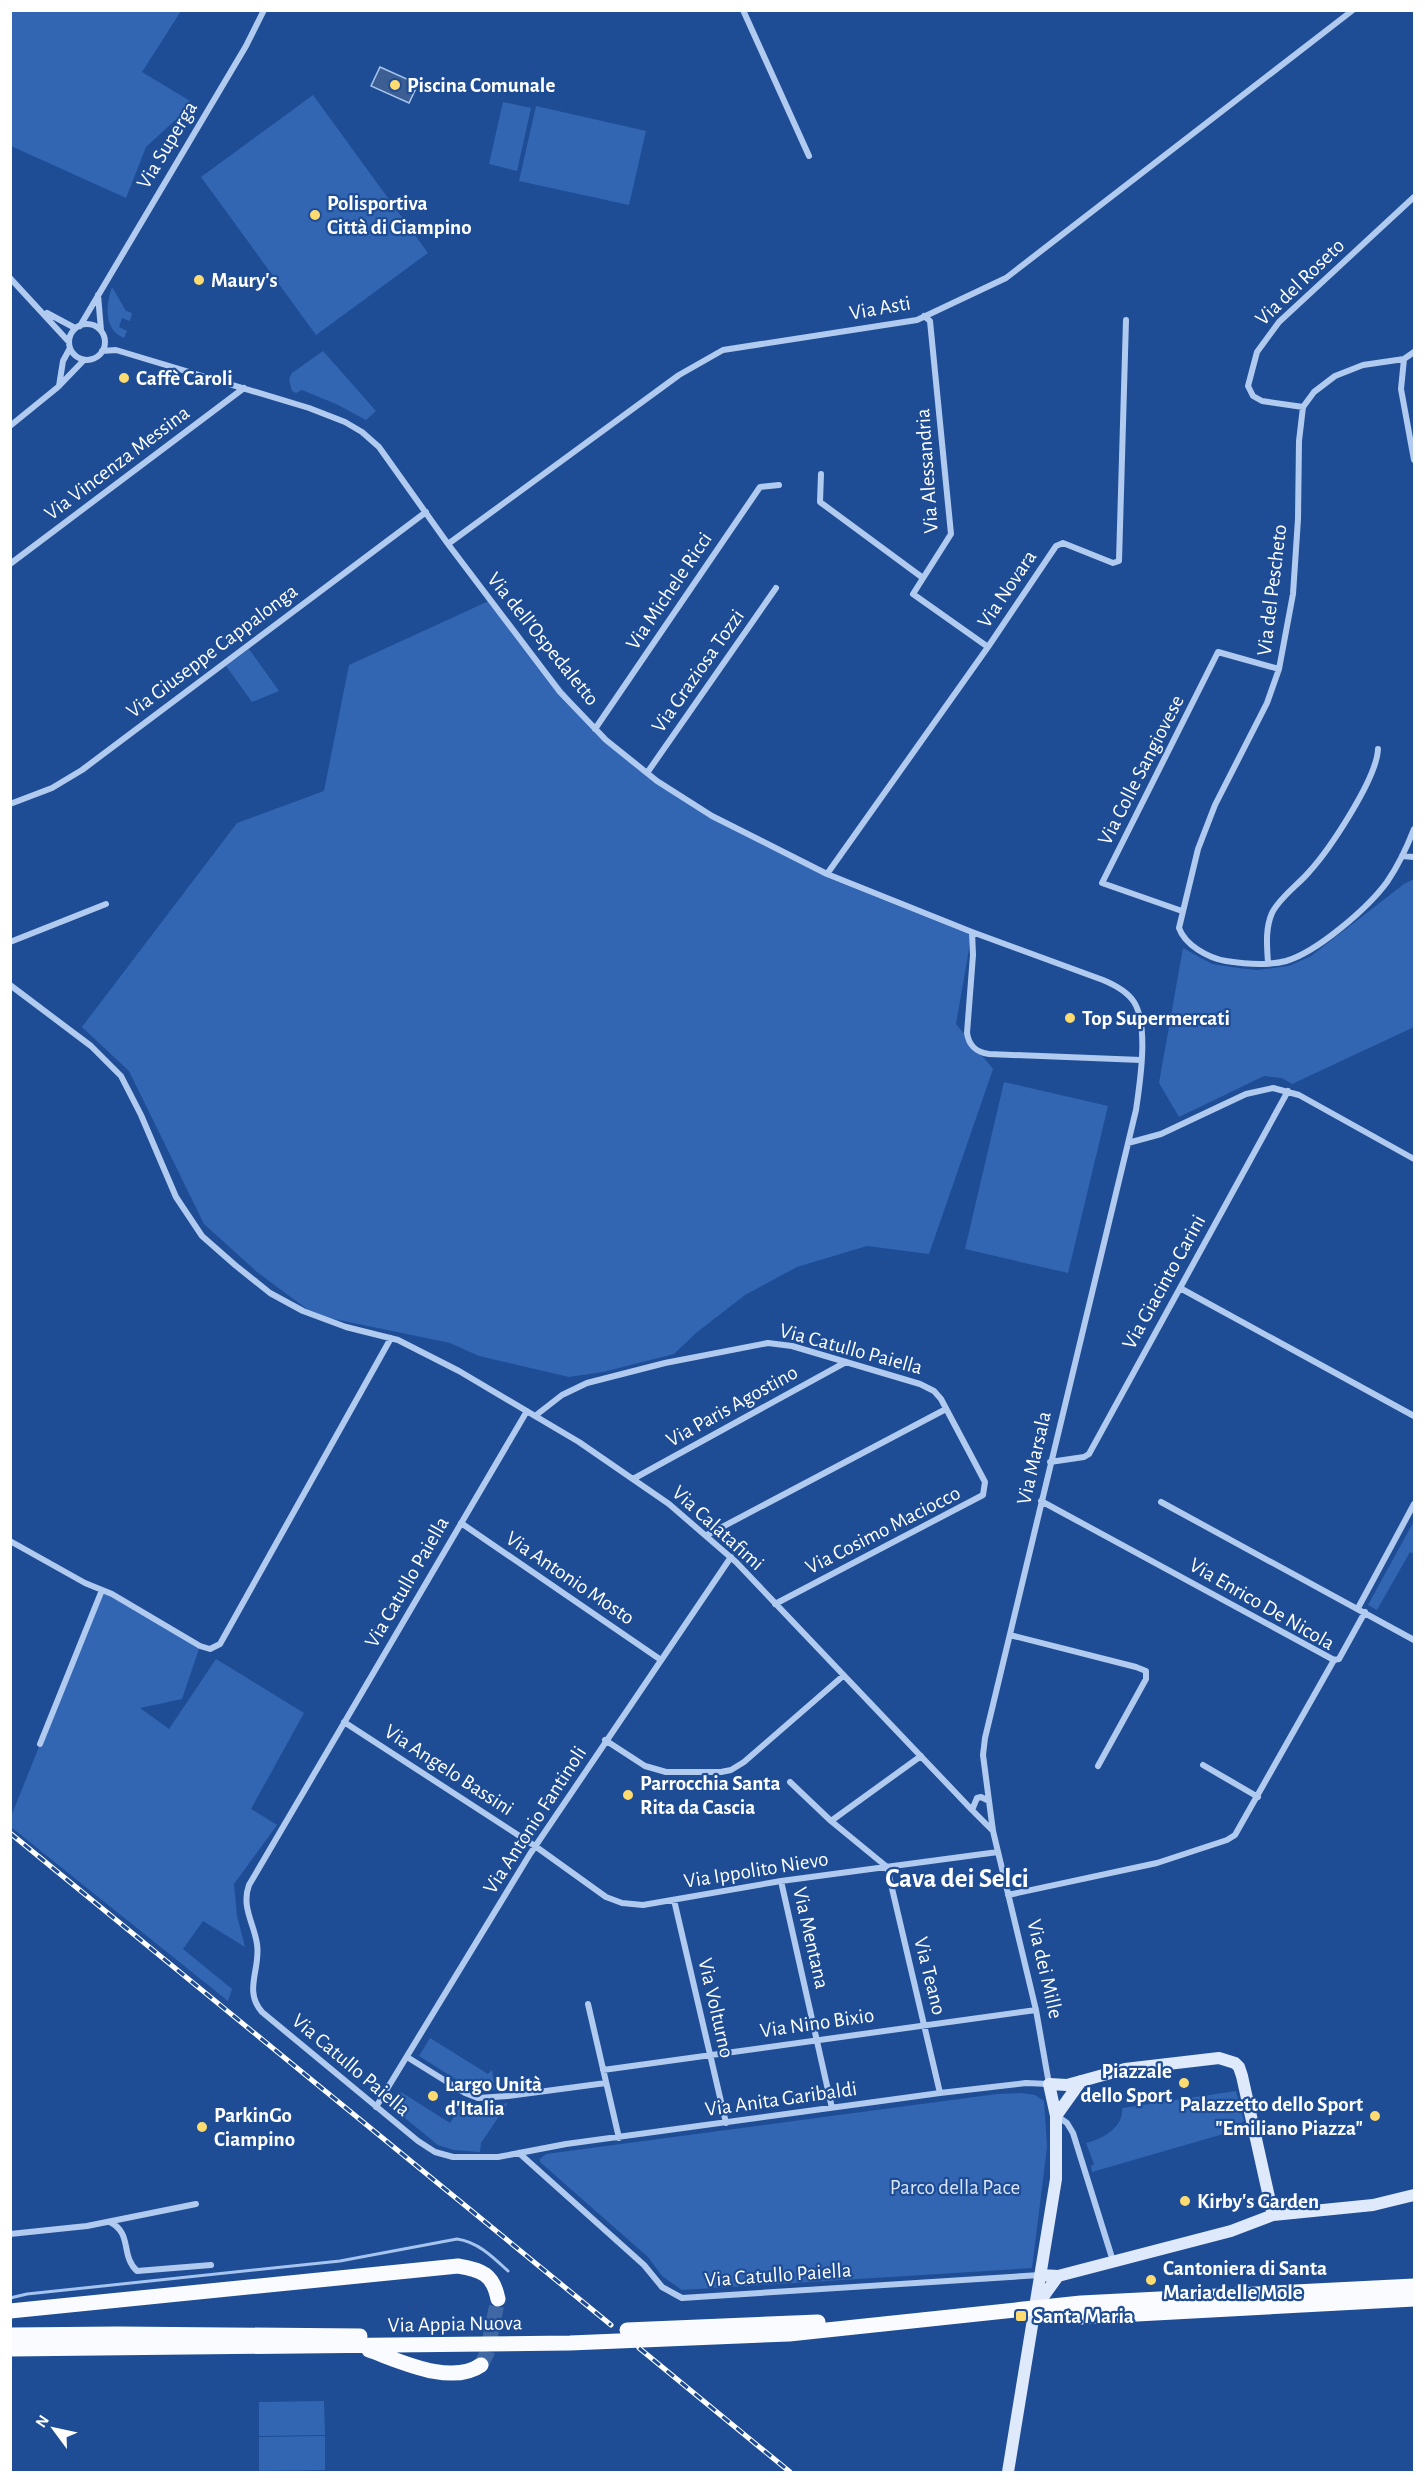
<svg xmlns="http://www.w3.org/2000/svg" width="1425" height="2483" font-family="'Alegreya Sans',sans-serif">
  <rect width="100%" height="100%" fill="#1e4d95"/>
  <path fill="#3266b3" d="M27 10 181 11 142 72 190 101 184 112 146 147 126 198 11 146V11Z
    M313 95 428 253 316 335 201 177Z
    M503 102 531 108 517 171 489 164Z
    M536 106 646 131 629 205 519 181Z
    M112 287 126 311 132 313 130 321 122 318 119 327 127 331 124 338C103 330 106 304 112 287Z
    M323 351 376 411 366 420 336 404 302 390 296 393 292 391 289 379 292 373Z
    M491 600 595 729 657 781 712 816 777 850 972 932 956 1024 993 1069 929 1254 867 1246 797 1267 745 1295 696 1333 674 1354 603 1372 569 1377 479 1356 450 1343 315 1315 257 1272 204 1224 129 1071 82 1027 237 823 324 791 349 665Z
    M249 649 279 691 252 702 226 666Z
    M1414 879V1027L1292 1084 1282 1078 1264 1076 1179 1117 1159 1083 1183 948 1212 964 1238 968 1257 970 1289 966 1311 956 1404 884Z
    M1004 1082 1108 1106 1068 1273 965 1249Z
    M1414 1521V1554L1410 1552 1377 1610 1368 1605Z
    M102 1590 200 1646 182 1699 140 1708 169 1729 216 1659 304 1713 251 1809 277 1825 234 1884 237 1916 245 1947 203 1921 183 1949 232 1989 228 2001 11 1827 10 1819Z
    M430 2038 488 2074 492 2070 495 2090 476 2092 419 2056Z
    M1236 2091 1244 2121 1242 2122 1244 2128 1092 2172 1091 2166 1094 2164 1086 2143C1102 2139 1124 2128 1122 2108Z
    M401 2092 450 2123 464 2101C478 2110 493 2105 508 2103L481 2143 480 2152 454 2150 438 2145 390 2106 396 2094 399 2095Z
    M1021 2093 1035 2095 1044 2101 1047 2147 1032 2268 682 2290 662 2276 648 2257 540 2162V2159L546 2154 997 2094Z
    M324 2401 325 2435 259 2436V2402Z
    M325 2436V2470L259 2471V2437Z"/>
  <path fill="#3d5e92" stroke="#a5c5f0" stroke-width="1.5" d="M380 67 418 84 409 103 371 86Z"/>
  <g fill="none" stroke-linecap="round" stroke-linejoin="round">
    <path stroke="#a5c5f0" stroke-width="3" d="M10 2298 27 2294 340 2261 457 2239C478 2242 493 2257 508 2271"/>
    <path stroke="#4068a5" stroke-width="15" stroke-dasharray="15 8" stroke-linecap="butt" d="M481 2365 487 2353 498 2299"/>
    <path stroke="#b1caef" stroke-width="6" d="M743 10 809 156
      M10 278 69 342
      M98 295 101 330
      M47 313 75 328
      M924 316 930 321 951 534 913 594 988 647
      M69 342a18 18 0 1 1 36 0a18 18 0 1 1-36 0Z
      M80 326 246 46 264 10
      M102 351 116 350 309 408 345 422 362 432 379 447 448 544 560 692 606 740 657 781 712 816 827 874 972 932 1103 980C1115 985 1127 991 1134 1002 1149 1026 1140 1082 1136 1110L985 1738 983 1755 989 1801
      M1414 352 1404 359 1363 365 1335 376 1314 392 1303 407 1299 441 1298 519 1293 594 1279 669 1267 703 1215 805 1198 849 1179 928C1185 945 1208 958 1226 961 1245 964 1267 966 1286 961 1317 952 1368 908 1387 882 1398 866 1407 847 1414 829
      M1404 359 1401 389 1414 460
      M59 386 63 361 70 348
      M1303 407 1262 401 1253 396 1248 386 1257 352 1279 322 1414 197
      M10 426 58 387 84 360
      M821 474 820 502 923 578
      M448 544 679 375 723 350 917 320 1006 278 1353 10
      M10 564 244 388
      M595 729 760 487 779 485
      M647 773 776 588
      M10 804 52 788 82 770 426 512
      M1402 856 1414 857
      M827 874 988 647 1056 546 1063 543 1113 563 1119 561 1126 320
      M1182 911 1102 883 1218 652 1279 669
      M972 932 973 955 967 1033C969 1046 976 1052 989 1054L1141 1060
      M10 942 106 904
      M1268 963C1267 946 1265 929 1272 913 1280 897 1298 885 1309 872 1330 849 1377 778 1378 749
      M10 985 91 1046 121 1076 141 1115 176 1197 202 1236 235 1265 270 1293 303 1311 346 1327 398 1340 459 1371 579 1442 669 1504 736 1562 972 1810
      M1128 1143 1161 1134 1246 1094 1273 1088 1299 1095 1414 1159
      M1180 1288 1414 1416
      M527 1411 249 1885C241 1907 254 1923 257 1944 261 1969 243 1990 262 2012L418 2141 435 2152 453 2157H498L566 2144 940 2093 1026 2083 1049 2084 1036 2010 993 1831 989 1801 981 1797 977 1798 972 1810 993 1831
      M535 1416 562 1395 587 1383 665 1363 768 1343 792 1346 920 1384 934 1391 941 1399 985 1482 983 1495 775 1604
      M1050 1462 1084 1457 1089 1454 1288 1091
      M633 1479 846 1362
      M1041 1501 1334 1660
      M1161 1502 1414 1640
      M461 1523 661 1660
      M707 1535 946 1409
      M10 1541 85 1583 112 1594 200 1646 210 1649 220 1644 391 1338
      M1358 1608 1414 1504
      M1010 1635 1136 1667 1146 1671V1679L1098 1766
      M344 1722 535 1846 606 1897 622 1903 643 1905 781 1881 998 1852
      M605 1740 645 1766 666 1772H721L731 1770 744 1762 843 1676
      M40 1744 102 1590
      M1203 1765 1258 1797
      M790 1782 831 1821 887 1867 940 2093
      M831 1821 921 1756
      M781 1881 832 2108
      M1008 1895 1157 1863 1227 1840 1235 1835 1334 1660 1339 1659 1365 1612
      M674 1900 726 2123
      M588 2004 619 2138
      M407 2057 465 2093 478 2098 508 2096 606 2083
      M603 2070 1036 2010
      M376 2107 530 1854 731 1557
      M1057 2116 1067 2123 1073 2133 1113 2261
      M519 2153 644 2265 662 2287 682 2298 1040 2275
      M110 2222C133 2234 120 2255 137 2271L211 2265
      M10 2234 87 2226 196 2204"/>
    <path stroke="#dee9fb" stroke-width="12" d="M1056 2116 1081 2081
      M1041 2275 1058 2276 1231 2231 1273 2215 1373 2205 1414 2195
      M1038 2304 1058 2276
      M1008 2472 1056 2179V2116L1049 2084 1067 2085 1125 2069 1219 2058 1235 2063 1239 2067 1242 2076 1273 2215"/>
    <path stroke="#f9fbff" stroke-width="15" d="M10 2311 458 2266C482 2270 493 2274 498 2299
      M1049 2312 1081 2317 1414 2299
      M627 2330 818 2322
      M10 2335 118 2334 360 2336
      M10 2349 570 2343 789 2334 1081 2303 1414 2286
      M369 2350C400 2361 451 2386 481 2365"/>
    <g stroke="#fff" stroke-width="5">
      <path id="rail" d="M10 1833 611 2325
        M639 2348 790 2472"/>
    </g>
    <use href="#rail" stroke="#1e4d95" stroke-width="3" stroke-dasharray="9" stroke-linecap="butt"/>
  </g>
  <g fill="#fddb71" stroke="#1e4d95" stroke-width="2">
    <circle cx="395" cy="85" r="6"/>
    <circle cx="315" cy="215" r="6"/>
    <circle cx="199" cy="280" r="6"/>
    <circle cx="124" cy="378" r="6"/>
    <circle cx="1070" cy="1018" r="6"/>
    <circle cx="628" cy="1795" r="6"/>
    <circle cx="1184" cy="2083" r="6"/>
    <circle cx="433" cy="2096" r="6"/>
    <circle cx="1375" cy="2116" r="6"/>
    <circle cx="202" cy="2127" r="6"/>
    <circle cx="1185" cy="2201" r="6"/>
    <circle cx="1151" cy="2280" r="6"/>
    <rect x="1015" y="2310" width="12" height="12" rx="3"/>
  </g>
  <g text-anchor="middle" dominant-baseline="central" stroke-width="4.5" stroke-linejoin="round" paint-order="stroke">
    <g font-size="21" font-weight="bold" fill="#fff" stroke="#1e4d95" text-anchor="start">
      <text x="407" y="85">Piscina Comunale</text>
      <text x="327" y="203">Polisportiva<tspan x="327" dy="24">Città di Ciampino</tspan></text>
      <text x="211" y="280">Maury's</text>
      <text x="136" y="378">Caffè Caroli</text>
      <text x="1082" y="1018">Top Supermercati</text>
      <text x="640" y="1783">Parrocchia Santa<tspan x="640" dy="24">Rita da Cascia</tspan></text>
      <text x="1172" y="2071" text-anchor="end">Piazzale<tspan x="1172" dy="24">dello Sport</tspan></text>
      <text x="445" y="2084">Largo Unità<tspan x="445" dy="24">d'Italia</tspan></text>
      <text x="1363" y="2104" text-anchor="end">Palazzetto dello Sport<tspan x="1363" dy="24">"Emiliano Piazza"</tspan></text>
      <text x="214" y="2115">ParkinGo<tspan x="214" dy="24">Ciampino</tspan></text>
      <text x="1197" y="2201">Kirby's Garden</text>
      <text x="1163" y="2268">Cantoniera di Santa<tspan x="1163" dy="24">Maria delle Mole</tspan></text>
      <text x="1033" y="2316">Santa Maria</text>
    </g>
    <g font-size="21" fill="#fff" stroke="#1e4d95">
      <text transform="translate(167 145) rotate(-59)">Via Superga</text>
      <text transform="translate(1300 282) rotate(-44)">Via del Roseto</text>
      <text transform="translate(880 308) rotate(-10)">Via Asti</text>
      <text transform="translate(117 463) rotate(-37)">Via Vincenza Messina</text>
      <text transform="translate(927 471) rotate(-94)">Via Alessandria</text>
      <text transform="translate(1007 589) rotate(-56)">Via Novara</text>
      <text transform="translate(1272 590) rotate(-83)">Via del Pescheto</text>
      <text transform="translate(669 591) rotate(-56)">Via Michele Ricci</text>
      <text transform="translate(543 639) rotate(51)">Via dell'Ospedaletto</text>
      <text transform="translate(212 651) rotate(-37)">Via Giuseppe Cappalonga</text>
      <text transform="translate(698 671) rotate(-55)">Via Graziosa Tozzi</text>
      <text transform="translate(1141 770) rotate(-63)">Via Colle Sangiovese</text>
      <text transform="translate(1164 1282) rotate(-61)">Via Giacinto Carini</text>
      <text transform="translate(851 1349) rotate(15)">Via Catullo Paiella</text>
      <text transform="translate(732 1406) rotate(-29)">Via Paris Agostino</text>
      <text transform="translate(1034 1458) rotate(-77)">Via Marsala</text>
      <text transform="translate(718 1528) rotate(42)">Via Calatafimi</text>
      <text transform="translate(883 1530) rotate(-27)">Via Cosimo Maciocco</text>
      <text transform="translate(570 1578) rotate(34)">Via Antonio Mosto</text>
      <text transform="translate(407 1582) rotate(-60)">Via Catullo Paiella</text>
      <text transform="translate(1262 1604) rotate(30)">Via Enrico De Nicola</text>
      <text transform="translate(449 1770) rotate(33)">Via Angelo Bassini</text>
      <text transform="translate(535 1820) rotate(-57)">Via Antonio Fantinoli</text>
      <text transform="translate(756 1870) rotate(-9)">Via Ippolito Nievo</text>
      <text transform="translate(811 1938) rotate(77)">Via Mentana</text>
      <text transform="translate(1045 1969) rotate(77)">Via dei Mille</text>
      <text transform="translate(930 1976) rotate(76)">Via Teano</text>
      <text transform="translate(716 2008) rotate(77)">Via Volturno</text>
      <text transform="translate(817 2023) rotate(-8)">Via Nino Bixio</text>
      <text transform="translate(351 2065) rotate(40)">Via Catullo Paiella</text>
      <text transform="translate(781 2099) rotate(-8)">Via Anita Garibaldi</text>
      <text transform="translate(778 2275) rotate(-4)">Via Catullo Paiella</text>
      <text transform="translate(455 2324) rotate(-1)">Via Appia Nuova</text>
    </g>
    <g font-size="21" fill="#d8e6fa" stroke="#1e4d95">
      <text x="955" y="2187">Parco della Pace</text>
    </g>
    <g font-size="27" font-weight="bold" fill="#fff" stroke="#1e4d95">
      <text x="957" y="1878">Cava dei Selci</text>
    </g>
  </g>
  <rect width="1425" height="2483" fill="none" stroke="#ffffff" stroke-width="24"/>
  <g transform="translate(54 2429) rotate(303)" stroke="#1e4d95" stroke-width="4.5" paint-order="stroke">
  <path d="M0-4.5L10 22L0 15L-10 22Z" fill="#ffffff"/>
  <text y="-9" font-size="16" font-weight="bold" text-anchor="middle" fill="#ffffff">N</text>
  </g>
</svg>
